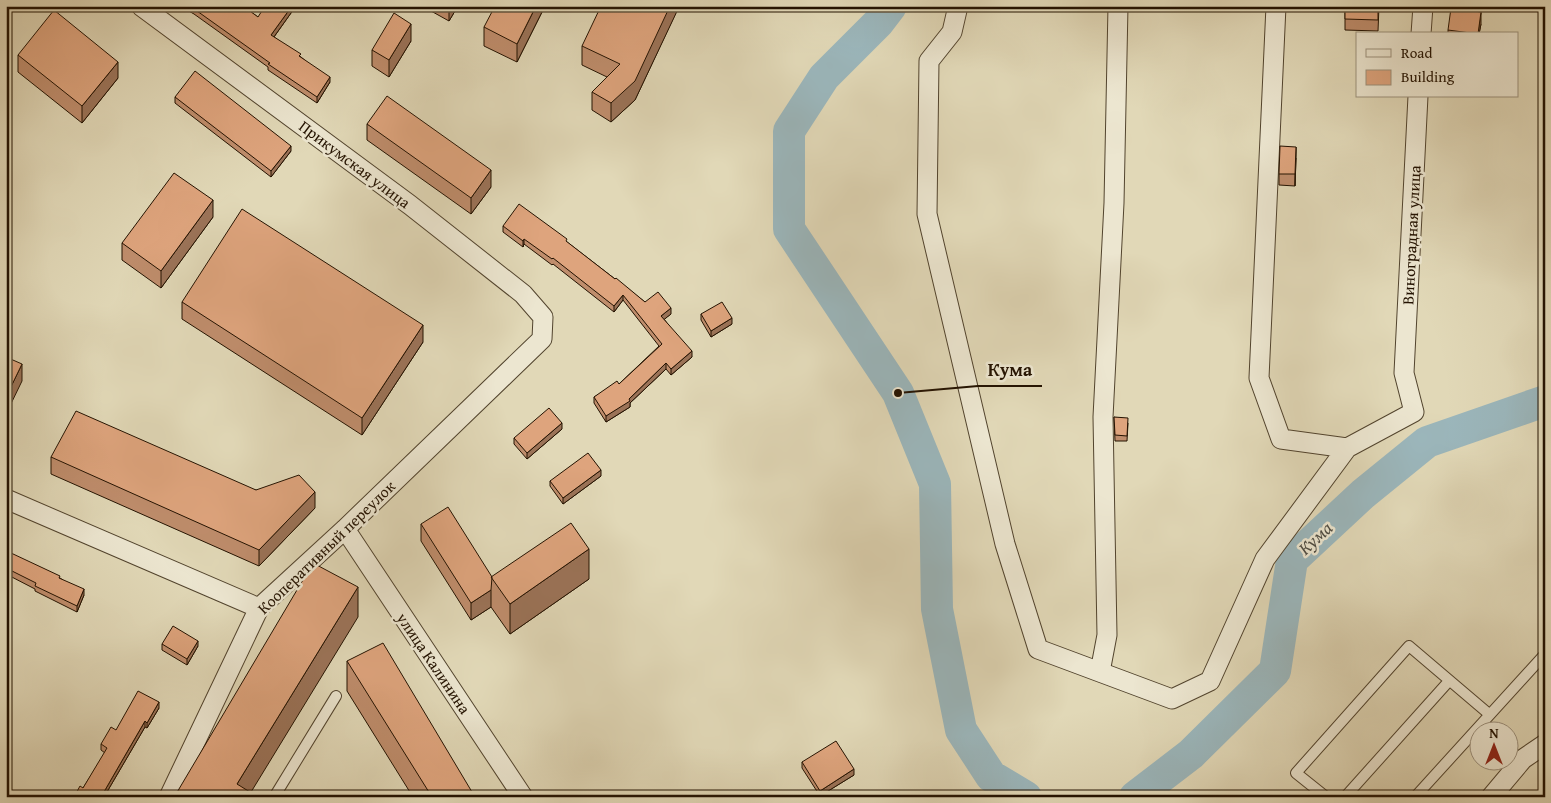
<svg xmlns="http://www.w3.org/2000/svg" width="1551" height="803" font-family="'Gentium Book Plus',serif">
  <rect width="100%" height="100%" fill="#e1d8b7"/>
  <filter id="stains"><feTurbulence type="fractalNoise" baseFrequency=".004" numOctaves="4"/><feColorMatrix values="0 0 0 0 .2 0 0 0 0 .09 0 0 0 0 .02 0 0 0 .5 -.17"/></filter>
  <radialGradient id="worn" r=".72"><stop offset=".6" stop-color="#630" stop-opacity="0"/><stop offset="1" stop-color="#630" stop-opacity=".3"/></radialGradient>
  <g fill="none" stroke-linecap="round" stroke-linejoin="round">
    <path stroke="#9bb6bb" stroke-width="32" d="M891 6 878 23 824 77 789 131V229L898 393 935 484 937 609 961 730 991 776 1026 797
      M1135 797 1191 754 1275 671 1292 560 1363 494 1427 442 1545 401"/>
    <g stroke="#52442e" stroke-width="12">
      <path id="service" d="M280 797 276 794 336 696
        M1326 797 1296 773 1409 646 1489 714
        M1345 797 1449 681
        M1415 797 1545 654"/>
    </g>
    <g stroke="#52442e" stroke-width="21">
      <path id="minor" d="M141 6 410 205 523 294 543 317 542 339 345 529 259 608 169 797
        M958 6 952 32 929 61 927 214 1005 544 1038 649 1172 699 1210 681 1265 559 1347 448 1414 412 1404 373 1418 96
        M1276 6 1259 378 1281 439 1347 448
        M1421 34 1423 6
        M6 499 259 608
        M345 529 523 797
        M1100 672 1107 635 1103 417 1114 203 1118 6
        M1491 797 1523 759 1545 744"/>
    </g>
    <use href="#service" stroke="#ece6d0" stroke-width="10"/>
    <use href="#minor" stroke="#ece6d0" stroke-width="19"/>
  </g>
  <path fill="#bf8d6c" stroke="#231201" d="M180 6H243L258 17 296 6 274 37 301 57 330 82 317 103 268 70V67L194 14Z
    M422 6H458L449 21Z
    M545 6 517 62 484 46V27Z
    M679 6 635 100 611 122 592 110V92L607 77 582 65V46Z
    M1345 6H1379L1378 31 1345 30Z
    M1481 24 1479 34H1448V30Z
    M411 41 389 77 372 66V50Z
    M18 55 118 78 82 123 18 72Z
    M175 97 291 151 271 177 175 103Z
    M367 124 491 187 471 214 367 140Z
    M1296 158 1295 186 1279 185V174Z
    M213 217 161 288 122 260V243Z
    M503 226 567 242 615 279 645 302 671 314 664 319 692 357 671 375 666 369 630 403V407L606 422 594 403V397L619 384 659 346 623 300 614 312 553 264 552 265 524 244 523 247 503 232Z
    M182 302 423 342 362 435 182 319Z
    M701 314 732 324 711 337 701 320Z
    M1114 417 1128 423 1127 441H1115Z
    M562 429 527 459 514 444V438Z
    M51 457 256 490 315 508 259 566 51 474Z
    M601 476 563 504 550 486V481Z
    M421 524 492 577 589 579 510 634 491 607 471 620 421 541Z
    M6 562 60 578 84 595 77 612 35 591V589L6 574Z
    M162 644 198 646 187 665 162 650Z
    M347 661 475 797H413L347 691Z
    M159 708 147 728 145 727 104 797H74L83 788 105 753 101 750V744L116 730Z
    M802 762 854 775 820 796 802 768Z"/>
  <path fill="#9b7358" stroke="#231201" d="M292 6H296L271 41V35Z
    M449 6H458L449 21Z
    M536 6H545L517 62V44Z
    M670 6 679 7 635 100 611 122V103Z
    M1481 12V24L1479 34H1478Z
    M411 24V41L389 77V60Z
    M118 62V78L82 123V106Z
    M330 77V82L317 103V97Z
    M291 146V151L271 177V171Z
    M1296 147V158L1295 186V174Z
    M491 170V187L471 214V198Z
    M213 200V217L161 288V271Z
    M524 239V244L523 247V241Z
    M623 295V300L614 312V306Z
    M671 308V314L661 322V316Z
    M732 318V324L711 337V331Z
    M423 325V342L362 435V418Z
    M692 351V357L671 375V369Z
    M666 363V369L630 403V407L606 422V416L629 399Z
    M22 364V381L6 414V397Z
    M562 423V429L527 459V453Z
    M601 470V476L563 504V498Z
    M315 492V508L259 566V550Z
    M589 549V579L510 634V604Z
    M358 587V617L248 797 237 784Z
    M84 589V595L77 612V606Z
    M491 590V607L471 620V603Z
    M198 641V646L187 665V659Z
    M159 702V708L147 728V723Z
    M145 721V727L104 797H101Z
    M854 769V775L820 796V791Z"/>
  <path fill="#dea47d" stroke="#231201" d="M190 6H243L258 17 265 6H292L271 35 301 54 299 56 330 77 317 97 268 64 270 63Z
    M495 6H536L517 44 484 27Z
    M601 6H670L635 81 611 103 592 92 620 64 582 46Z
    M1345 6H1378V20L1345 19Z
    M1451 8 1481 12 1478 34 1448 30Z
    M54 10 118 62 82 106 18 55Z
    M394 13 411 24 389 60 372 50Z
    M195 71 291 146 271 171 175 97Z
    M387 96 491 170 471 198 367 124Z
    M1280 146 1296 147 1295 174H1279Z
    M174 173 213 200 161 271 122 243Z
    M519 204 567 239 566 241 615 279 616 278 645 302 658 292 671 308 661 316 692 351 671 369 666 363 629 399 630 401 606 416 594 397 617 381 619 384 662 344 623 295 614 306 553 258 552 259 524 239 523 241 503 226Z
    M242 209 423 325 362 418 182 302Z
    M722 302 732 318 711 331 701 314Z
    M6 357 22 364 6 397Z
    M549 408 562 423 527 453 514 438Z
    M76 411 256 490 299 475 315 492 259 550 51 457Z
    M1114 417 1128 418 1127 436 1115 435Z
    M588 453 601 470 563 498 550 481Z
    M448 507 492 577 491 590 471 603 421 524Z
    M571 523 589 549 510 604 491 577Z
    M11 553 60 576 59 578 84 589 77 606 35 586 36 583 6 568V562Z
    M313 563 358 587 237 784 258 797H181L176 794Z
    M173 626 198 641 187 659 162 644Z
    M383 643 475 797H432L347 661Z
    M138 691 159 702 147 723 145 721 101 797H74L80 786 83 788 107 748 101 744 111 727 116 730Z
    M836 741 854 769 820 791 802 762Z"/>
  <g text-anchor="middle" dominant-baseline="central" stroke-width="5" stroke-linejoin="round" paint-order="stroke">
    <g font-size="16" fill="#231201" stroke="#ece6d0">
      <text transform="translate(355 164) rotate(37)">Прикумская улица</text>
      <text transform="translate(1411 235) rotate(-87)">Виноградная улица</text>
      <text transform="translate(326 547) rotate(-44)">Кооперативный переулок</text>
      <text transform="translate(434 663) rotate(56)">улица Калинина</text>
    </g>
    <g font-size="18" font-style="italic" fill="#4d4b42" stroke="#ece6d0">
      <text transform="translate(1315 538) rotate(-43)">Кума</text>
    </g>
  </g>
  <path fill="none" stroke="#231201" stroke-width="2" d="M898 393L978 386H1042"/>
  <circle fill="#231201" stroke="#ece6d0" stroke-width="2" cx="898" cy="393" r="5"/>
  <g font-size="18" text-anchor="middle" font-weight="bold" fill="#231201" stroke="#ece6d0" stroke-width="5" stroke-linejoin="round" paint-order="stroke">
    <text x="1010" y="376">Кума</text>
  </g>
  <rect width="1551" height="803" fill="none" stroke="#e1d8b7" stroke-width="25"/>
  <rect x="8" y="8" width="1536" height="788" fill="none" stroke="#231201" stroke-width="2.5"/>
  <rect x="12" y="12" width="1526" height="778" fill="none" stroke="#231201"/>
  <rect x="1356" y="32" width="162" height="65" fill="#ece6d0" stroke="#9c917d"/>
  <rect x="1366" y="49" width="25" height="8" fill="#ece6d0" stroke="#9c917d"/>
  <text x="1401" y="58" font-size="15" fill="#231201">Road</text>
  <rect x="1366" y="70" width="25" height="15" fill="#dea47d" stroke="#9c917d"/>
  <text x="1401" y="82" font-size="15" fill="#231201">Building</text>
  <g transform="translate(1494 746)"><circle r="24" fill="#ece6d0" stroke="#9c917d"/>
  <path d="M0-4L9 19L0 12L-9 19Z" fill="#8f2418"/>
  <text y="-8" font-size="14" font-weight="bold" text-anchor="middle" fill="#231201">N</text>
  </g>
  <rect width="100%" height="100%" filter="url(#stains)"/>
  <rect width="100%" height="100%" fill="url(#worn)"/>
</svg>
